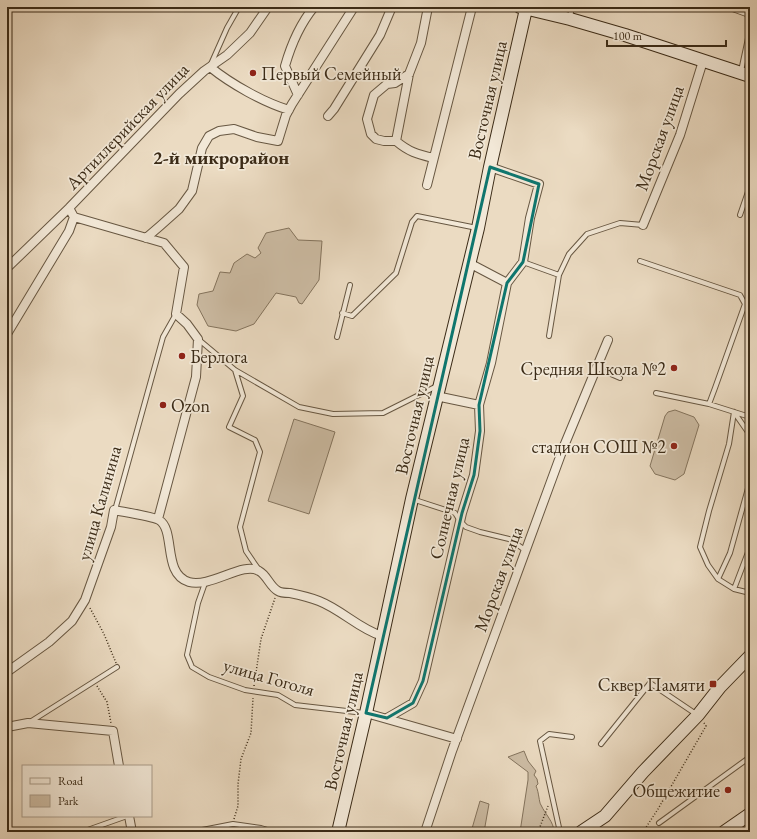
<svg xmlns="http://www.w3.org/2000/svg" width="757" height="839" font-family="'EB Garamond',serif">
  <rect width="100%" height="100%" fill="#ebdbc2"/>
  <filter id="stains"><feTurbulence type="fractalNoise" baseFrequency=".005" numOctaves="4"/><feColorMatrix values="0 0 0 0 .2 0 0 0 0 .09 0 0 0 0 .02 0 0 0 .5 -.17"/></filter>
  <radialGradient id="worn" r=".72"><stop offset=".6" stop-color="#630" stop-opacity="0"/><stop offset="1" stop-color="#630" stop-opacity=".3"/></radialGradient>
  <path fill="#cdbda5" stroke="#84745e" d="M289 228 298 240 322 241 319 280 302 304 299 303 296 297 276 293 254 324 236 331 208 326 197 305 199 294 213 291 220 272 230 273 234 263 247 254 255 258 261 253 258 248 266 233Z
    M675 410 694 417 699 425 684 474 675 480 655 474 650 466 665 416 668 412Z
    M294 419 335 432 309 514 268 501Z
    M524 751 528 761 536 771 534 775 537 779 538 784 536 786C539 792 539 803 541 805 545 814 554 822 554 832H520L528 780V772L508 757Z
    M480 801 489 804 484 832H471Z"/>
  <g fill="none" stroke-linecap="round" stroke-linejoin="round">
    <g stroke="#675742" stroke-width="6">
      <path id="lane" d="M727 7 749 15 750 27
        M570 17 572 7
        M211 64 227 28 239 7
        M741 71 750 29
        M740 215 750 186
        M640 261 740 295 745 304 715 388 709 404 656 393
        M523 262 559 275
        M342 313 352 316 396 273 412 222 417 216 477 228
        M549 336 559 275 569 254 587 234 620 223 643 225
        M337 337 350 285
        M198 339 235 370 299 407 333 414 383 413 437 386
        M597 368 620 378
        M235 370 243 396 229 427 255 440 260 452 240 527 246 551 259 570
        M709 404 750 417
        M734 412 750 435
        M750 481 730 553 718 579 734 589 750 593
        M412 499 455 513 460 521 466 527 480 532 509 539 525 550
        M115 510 163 337 176 314
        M718 579 708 565 700 547 709 511 729 444 734 412
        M205 583 198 603 187 655 192 667 209 677 245 690 278 695 295 705 364 713
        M734 589 750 547
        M30 722 117 667
        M601 744 650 683 696 714
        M659 823 750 757
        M82 832 127 816
        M192 832 233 824 261 828 274 832
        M560 832 540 741 549 734 572 737"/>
    </g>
    <g stroke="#675742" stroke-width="10">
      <path id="street" d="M428 7 421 43 409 74 396 141C409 152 417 154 433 158
        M210 67C231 84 263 102 289 110
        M298 95 285 66C291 45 300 24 314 7
        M328 116 334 109 380 35 391 9
        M396 141H384L376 139 371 134 367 119 374 95 387 84 395 83 409 74
        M427 185 472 7
        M69 208 74 217 164 243 184 267 176 314 187 324 198 339 196 377 158 519
        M643 225 680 135 703 61
        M146 238 160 226 179 209 192 191 202 148 209 136 219 131 234 129 257 137 278 141 286 115 292 104 354 7
        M469 263 507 283
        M7 268 69 208 179 94 204 71 227 55 250 33 268 7
        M7 334 69 231 74 217
        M436 396 479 405
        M7 672 49 642 72 621 85 600 111 527 114 510C124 512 152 516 159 520 176 530 162 574 189 582 211 588 243 561 259 571 267 575 270 587 278 591 281 593 286 593 290 593 300 595 309 597 319 601 342 610 359 629 382 636
        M366 713 457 739
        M387 718 413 703 423 681 462 513 474 475 480 431 479 405 491 363 507 283 523 262 530 218 539 184 490 167
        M7 727 28 723 113 731 119 766
        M129 816 132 832
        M425 832 452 751 564 446 608 340"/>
    </g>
    <g stroke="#3b2b17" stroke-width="14">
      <path id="secondary" d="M520 7 570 19 625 35 750 76
        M338 832 366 713 412 499 478 228 490 167 526 9
        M581 832 605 816 643 772 698 715 720 687 750 656
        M724 832 750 814"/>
    </g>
    <path stroke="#3b2b17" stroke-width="1.5" stroke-dasharray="1 2" stroke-linecap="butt" d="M90 608 104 634 116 663
      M97 686 107 702 111 723
      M254 686 261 639 275 598
      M234 819 238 806V784L241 759 251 733 253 698
      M538 832 548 806
      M643 832 658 809 706 726 704 723"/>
    <use href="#lane" stroke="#f2e8d7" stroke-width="4"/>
    <use href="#street" stroke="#f2e8d7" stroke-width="8"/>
    <use href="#secondary" stroke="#f2e8d7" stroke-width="12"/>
  </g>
  <path fill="none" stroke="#0f766e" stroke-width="3" stroke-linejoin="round" d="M490 167 539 184 523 262 507 283 479 405 480 431 474 475 462 513 423 681 413 703 387 718 366 713Z"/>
  <g fill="#8f2418" stroke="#f2e8d7" stroke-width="1.5">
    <circle cx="253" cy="73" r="4"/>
    <circle cx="182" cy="356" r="4"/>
    <circle cx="674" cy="368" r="4"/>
    <circle cx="163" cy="405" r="4"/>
    <circle cx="674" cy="446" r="4"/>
    <rect x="709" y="680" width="8" height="8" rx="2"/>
    <circle cx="728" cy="790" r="4"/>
  </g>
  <g text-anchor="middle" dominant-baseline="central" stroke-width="3.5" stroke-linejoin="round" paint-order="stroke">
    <g font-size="18" fill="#3b2b17" stroke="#f2e8d7" text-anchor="end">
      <text x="261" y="73" text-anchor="start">Первый Семейный</text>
      <text x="190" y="356" text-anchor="start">Берлога</text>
      <text x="666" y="368">Средняя Школа №2</text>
      <text x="171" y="405" text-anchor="start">Ozon</text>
      <text x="666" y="446">стадион СОШ №2</text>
      <text x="705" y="684">Сквер Памяти</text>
      <text x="720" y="790">Общежитие</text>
    </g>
    <g font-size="18" fill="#3b2b17" stroke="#f2e8d7">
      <text transform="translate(487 100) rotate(-77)">Восточная улица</text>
      <text transform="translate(127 126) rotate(-46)">Артиллерийская улица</text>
      <text transform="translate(659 138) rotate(-70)">Морская улица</text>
      <text transform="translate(414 415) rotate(-77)">Восточная улица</text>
      <text transform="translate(449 498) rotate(-77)">Солнечная улица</text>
      <text transform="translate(99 503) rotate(-74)">улица Калинина</text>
      <text transform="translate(498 579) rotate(-70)">Морская улица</text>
      <text transform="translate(269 677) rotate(16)">улица Гоголя</text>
      <text transform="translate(343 731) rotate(-77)">Восточная улица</text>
    </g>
    <g font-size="19" font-weight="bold" fill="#3b2b17" stroke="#f2e8d7">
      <text x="221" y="157">2-й микрорайон</text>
    </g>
  </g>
  <rect width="757" height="839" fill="none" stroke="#ebdbc2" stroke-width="24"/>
  <rect x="8" y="8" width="741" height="823" fill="none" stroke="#3b2b17" stroke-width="2"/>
  <rect x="12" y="12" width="733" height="815" fill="none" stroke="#3b2b17"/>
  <rect x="22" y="765" width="130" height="52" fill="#f2e8d7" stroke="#a99c8a"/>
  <rect x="30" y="778" width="20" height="6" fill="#f2e8d7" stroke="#a99c8a"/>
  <text x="58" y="785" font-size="12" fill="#3b2b17">Road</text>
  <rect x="30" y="795" width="20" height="12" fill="#cdbda5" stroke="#a99c8a"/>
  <text x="58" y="805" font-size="12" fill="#3b2b17">Park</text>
  <path d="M607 40v6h119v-6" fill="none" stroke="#3b2b17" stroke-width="2"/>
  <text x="613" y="40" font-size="12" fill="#3b2b17" stroke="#f2e8d7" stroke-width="3" paint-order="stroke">100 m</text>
  <rect width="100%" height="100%" filter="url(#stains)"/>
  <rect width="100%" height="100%" fill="url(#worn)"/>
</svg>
